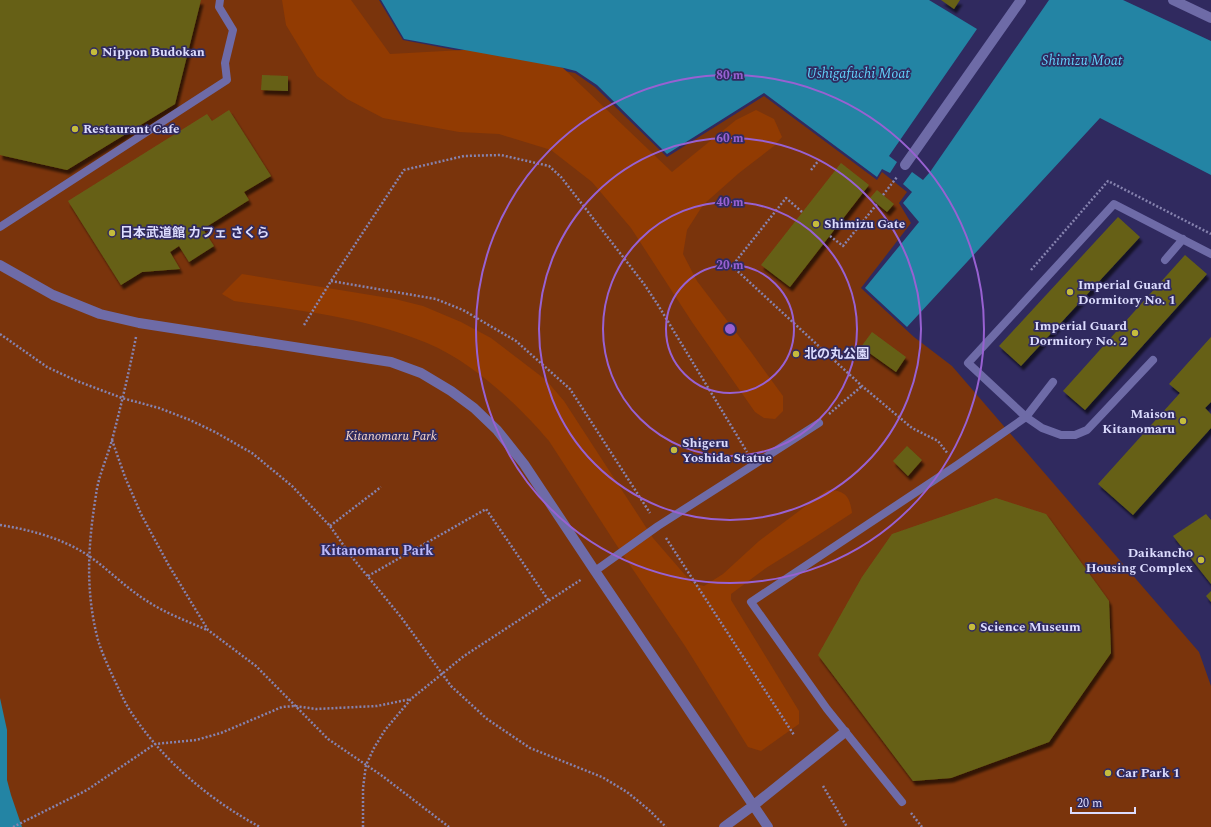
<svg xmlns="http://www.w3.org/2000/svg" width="1211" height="827" font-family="Spectral,'Noto Sans JP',serif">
  <defs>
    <filter id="shadow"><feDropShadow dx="2.5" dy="4.5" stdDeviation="1" flood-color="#0009"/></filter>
  </defs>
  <rect width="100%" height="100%" fill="#302a5f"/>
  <path fill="#7a340c" d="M0 0H379L403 40 575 73 595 87 667 157 764 96 877 180 882 172 907 192 899 203 911 223 861 288 914 337 952 366 1199 652 1211 686V827H0Z"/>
  <path fill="#923b02" d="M282 0H351L390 54 499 48 563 68 672 172 736 120 756 110 774 119 782 137 774 146 739 173 703 205 687 230 683 254 697 281 751 352 783 396V411L775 419 764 418 755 412 692 322 631 228 592 182 551 150 499 134 459 132 383 118 347 99 317 76 286 25Z
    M242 274 395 299 423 306 461 322 491 338 546 380 564 401 653 538 692 583 704 586 723 574 759 541 827 490C845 490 850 496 852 513L803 545 766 568 731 594V600L799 711V724L761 751 748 747 685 646 623 555 549 441C519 405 471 361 427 343 367 318 298 310 234 301L222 294Z"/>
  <path fill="#2384a4" d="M381 0H929L977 29 889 156 897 162 890 173 882 169 877 177 764 93 667 154 597 85 576 71 564 68 404 39Z
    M1049 0H1123L1211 41V175L1100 118 907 327 865 288 919 222 903 203 912 192 903 184 912 172 923 180 930 172Z
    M0 698 7 730V780L11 795 22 827H0Z"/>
  <path fill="#666117" filter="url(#shadow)" d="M0 0H201L175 104 67 170 0 155Z
    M941 0H960L954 9Z
    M262 75 288 76V91L261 90Z
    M229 110 271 176 244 192 249 200 203 229 214 246 189 262 179 246 170 252 180 269 142 272 121 285 68 201 207 114 212 121Z
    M841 163 869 185 790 287 761 265Z
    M877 190 894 204 887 212 870 198Z
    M1118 217 1140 237 1021 366 999 346Z
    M1185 255 1207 274 1085 410 1063 391Z
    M872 332 906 357 896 372 861 347Z
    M1211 337V402L1205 408 1211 414V428L1133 515 1098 484 1180 393 1169 384Z
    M907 446 922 460 908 476 893 461Z
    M996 498 1046 514 1109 601 1111 653 1049 742 951 778 913 781 818 655 862 577 892 534Z
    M1206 514 1211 520V584L1173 536Z
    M1211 591V602L1206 596Z"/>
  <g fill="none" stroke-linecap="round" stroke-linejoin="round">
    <path stroke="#8683af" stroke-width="2.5" stroke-dasharray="2 2" stroke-linecap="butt" d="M811 170 819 160
      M883 195 897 177
      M802 212 786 198 732 266 862 386 912 428 938 441 948 454
      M830 236 843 246 877 204
      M1031 270 1108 181 1211 234
      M331 281 436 299 463 310 516 341 570 389 650 513
      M304 325 331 281 404 170 464 156 501 155 549 166 561 177 644 284 658 305 747 452
      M0 334 47 367 77 381 122 398 159 408 190 420 215 432 252 453 292 486 330 526 351 556 401 617 451 686 487 719 530 748 602 777 627 792 649 810 666 827
      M136 337C129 372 121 406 112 440 107 458 98 477 96 495 88 544 85 591 98 640 102 653 108 666 114 679 119 689 123 699 129 709 161 759 208 799 260 827
      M829 414 862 386
      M112 440 125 477 141 514 168 564 208 630 256 666 328 739 381 775 449 827
      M0 525C31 530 62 538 89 556 109 570 126 588 147 601 165 613 187 621 207 630
      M330 526 381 487
      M666 538 794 735
      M368 576 486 509 549 601
      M823 786 847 827
      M911 813 922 827
      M13 827 87 790 155 744 196 740 221 733 282 707 295 706 316 709 377 706 411 699
      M363 827V788L366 765 374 748 385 730 411 699 464 656 582 579"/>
    <path stroke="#6e6ba7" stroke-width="8" d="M0 227 227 80 225 63 233 30 219 7 220 0
      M1165 260 1183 239
      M1153 360 1087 430 1075 435H1061L1042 428 1026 417 968 363 1114 204 1211 254
      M595 571 658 526 819 423
      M902 802 827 709 751 602 957 465 1026 417 1053 382"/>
    <path stroke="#6e6ba7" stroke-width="10" d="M905 165 1021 0"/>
    <path stroke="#6e6ba7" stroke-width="10" d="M0 265 53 295 100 314 139 323 391 362 421 373 451 391 474 408 497 430 524 464 595 571 768 827
      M724 827 754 805 845 732"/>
    <path stroke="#6e6ba7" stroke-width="10" d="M1173 0 1211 18"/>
  </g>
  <g fill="none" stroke="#9861d2" stroke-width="2">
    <circle cx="730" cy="329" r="64"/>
    <circle cx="730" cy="329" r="127"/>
    <circle cx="730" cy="329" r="191"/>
    <circle cx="730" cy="329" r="254"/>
  </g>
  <g fill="#c5bc3d" stroke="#302a5f" stroke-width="1.5">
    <circle cx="94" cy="52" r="4"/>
    <circle cx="75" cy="129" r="4"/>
    <circle cx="816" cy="224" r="4"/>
    <circle cx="112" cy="233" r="4"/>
    <circle cx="1070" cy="292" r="4"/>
    <circle cx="1135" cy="333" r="4"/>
    <circle cx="796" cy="354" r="4"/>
    <circle cx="1183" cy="421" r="4"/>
    <circle cx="674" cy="450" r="4"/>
    <circle cx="1201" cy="560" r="4"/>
    <circle cx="972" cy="627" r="4"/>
    <circle cx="1108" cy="773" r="4"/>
  </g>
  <g text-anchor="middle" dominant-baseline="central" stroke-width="3.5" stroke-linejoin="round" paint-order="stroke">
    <g font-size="13" font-weight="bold" fill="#dcdcfe" stroke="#302a5f" text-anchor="start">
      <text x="102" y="52">Nippon Budokan</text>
      <text x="83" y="129">Restaurant Cafe</text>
      <text x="824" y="224">Shimizu Gate</text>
      <text x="120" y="233">日本武道館 カフェ さくら</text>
      <text x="1078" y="285">Imperial Guard<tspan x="1078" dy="15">Dormitory No. 1</tspan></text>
      <text x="1127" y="326" text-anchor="end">Imperial Guard<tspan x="1127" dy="15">Dormitory No. 2</tspan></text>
      <text x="804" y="354">北の丸公園</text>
      <text x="1175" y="414" text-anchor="end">Maison<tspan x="1175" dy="15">Kitanomaru</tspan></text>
      <text x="682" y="443">Shigeru<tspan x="682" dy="15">Yoshida Statue</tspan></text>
      <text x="1193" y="553" text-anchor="end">Daikancho<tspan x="1193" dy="15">Housing Complex</tspan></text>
      <text x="980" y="627">Science Museum</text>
      <text x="1116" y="773">Car Park 1</text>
    </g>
    <g font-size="13" font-style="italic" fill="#f4d5c8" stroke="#302a5f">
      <text x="391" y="436">Kitanomaru Park</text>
    </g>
    <g font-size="14" font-style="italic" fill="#61d1fa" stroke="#302a5f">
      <text x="1082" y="60">Shimizu Moat</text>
      <text x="858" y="73">Ushigafuchi Moat</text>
    </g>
    <g font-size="14" font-weight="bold" fill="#bbb9fa" stroke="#302a5f">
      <text x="377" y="550">Kitanomaru Park</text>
    </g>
  </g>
  <circle cx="730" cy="329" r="6" fill="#9861d2" stroke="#302a5f" stroke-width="2"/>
  <g font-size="12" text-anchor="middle" font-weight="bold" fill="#9861d2" stroke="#302a5f" stroke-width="3.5" stroke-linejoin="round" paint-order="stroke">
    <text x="730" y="79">80 m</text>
    <text x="730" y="142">60 m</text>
    <text x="730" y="206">40 m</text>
    <text x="730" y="269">20 m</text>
  </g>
  <path d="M1071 807v6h64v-6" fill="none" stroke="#dcdcfe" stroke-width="2"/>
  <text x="1077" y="807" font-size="12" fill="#dcdcfe" stroke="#302a5f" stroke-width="3" paint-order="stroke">20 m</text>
</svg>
